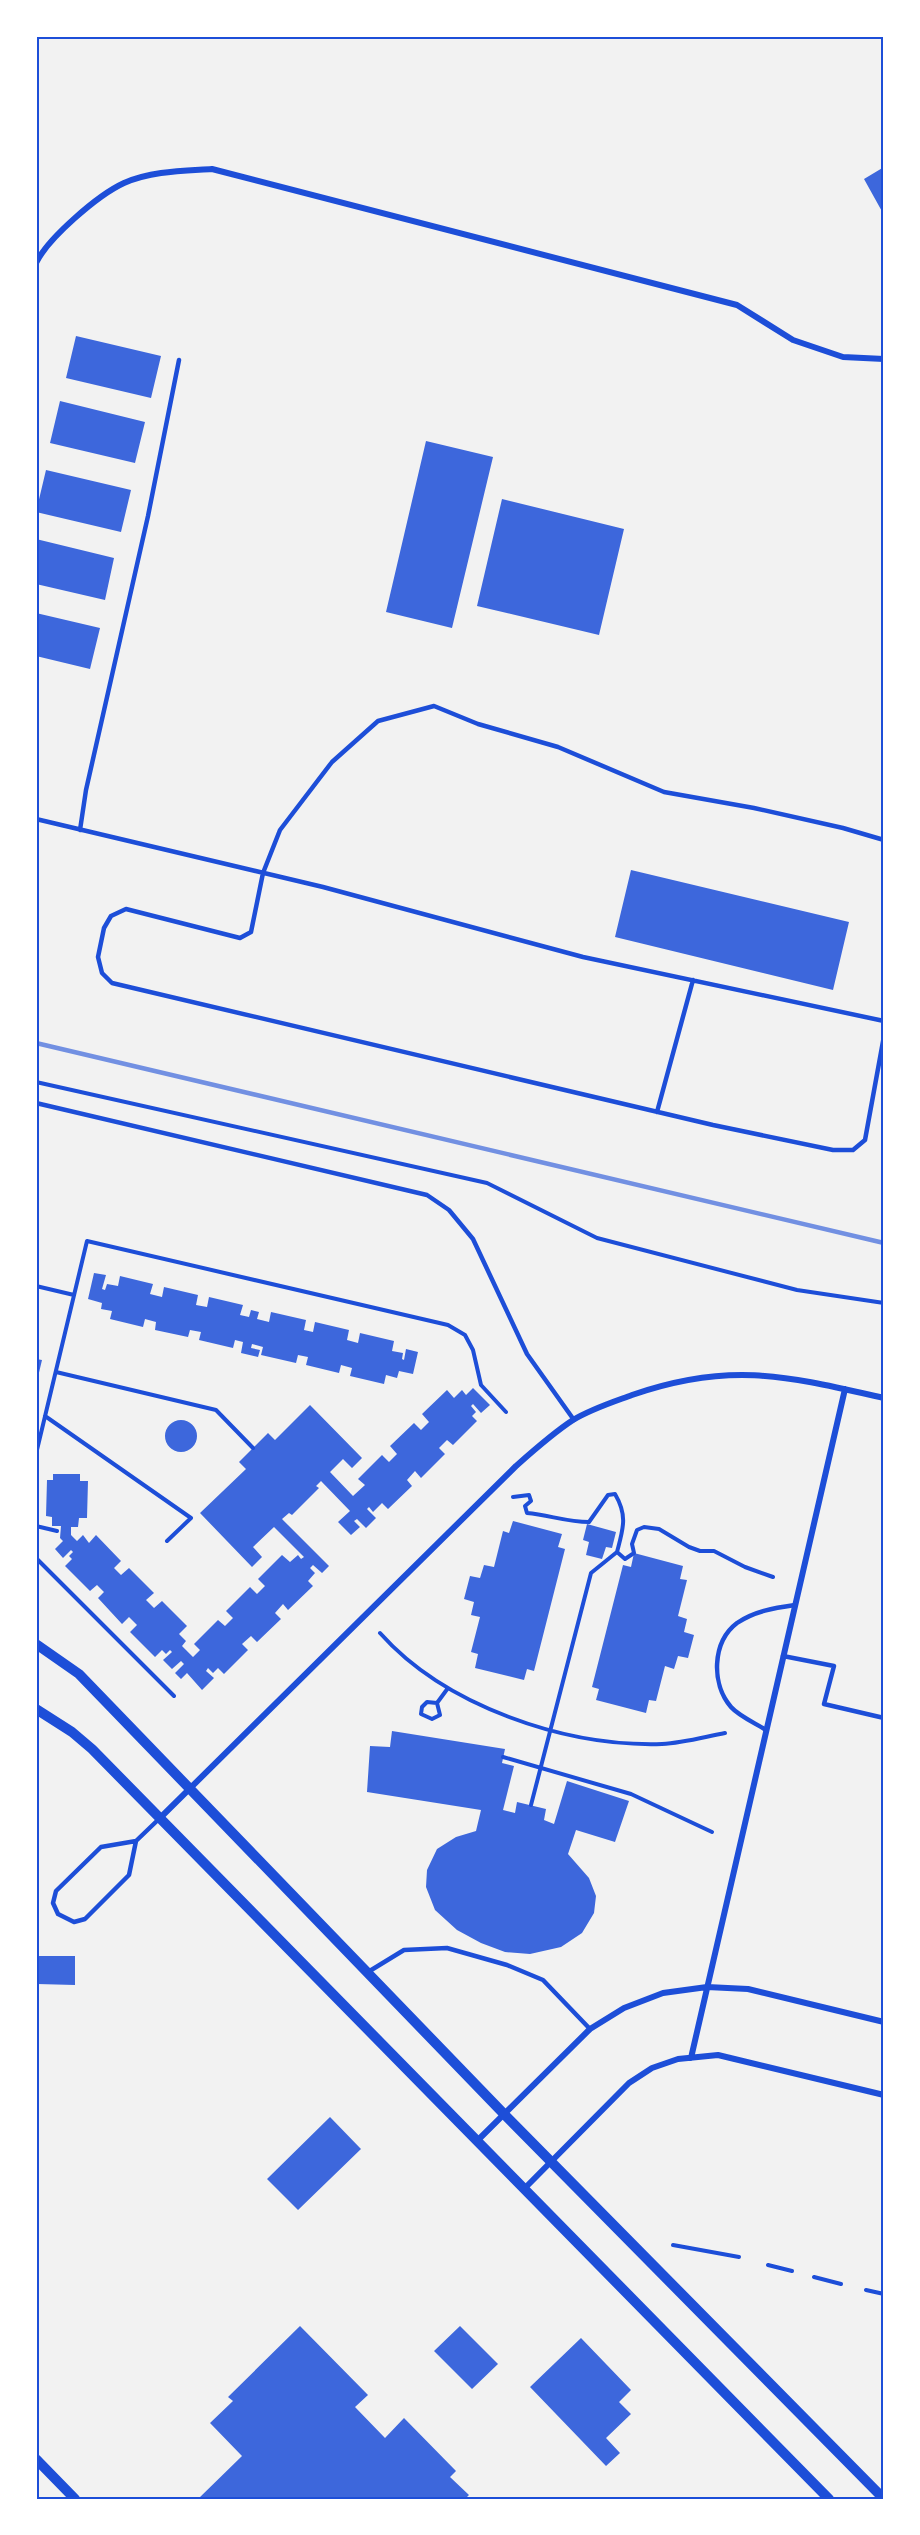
<svg xmlns="http://www.w3.org/2000/svg" width="920" height="2535" font-family="'IBM Plex Sans',sans-serif">
  <rect width="100%" height="100%" fill="#f2f2f2"/>
  <path fill="#3d67dc" d="M884 167V215L864 179Z
    M76 336 161 356 151 398 66 378Z
    M60 401 145 422 135 463 50 443Z
    M426 441 493 457 452 628 386 612Z
    M46 470 131 490 121 532 36 512Z
    M502 499 624 529 599 635 477 606Z
    M36 539 114 558 105 600 36 584Z
    M36 613 100 628 90 669 36 656Z
    M631 870 849 922 833 990 615 937Z
    M94 1273 106 1275 102 1289 105 1290 107 1284 118 1286 120 1276 153 1284 150 1294 162 1297 164 1287 198 1295 196 1305 207 1307 209 1297 243 1305 240 1315 249 1317 251 1310 259 1312 257 1319 269 1322 271 1312 306 1320 304 1330 313 1332 315 1322 349 1330 347 1340 358 1343 360 1333 394 1341 392 1351 403 1353 402 1359 404 1360 406 1349 418 1352 413 1374 399 1371 397 1378 386 1375 384 1384 350 1376 352 1368 341 1365 339 1373 306 1365 308 1357 298 1355 296 1363 261 1355 263 1347 252 1344 251 1348 260 1350 258 1357 241 1353 243 1342 235 1340 233 1348 199 1340 201 1332 190 1330 188 1337 155 1330 156 1322 145 1319 143 1327 110 1319 112 1311 101 1309 102 1303 88 1299Z
    M36 1359 42 1360 37 1381 36 1380Z
    M473 1388 490 1405 481 1413 473 1404 471 1406 476 1412 472 1416 477 1421 453 1445 447 1440 439 1448 445 1454 421 1478 415 1471 407 1480 412 1486 388 1509 382 1503 373 1512 369 1507 367 1509 376 1518 366 1528 357 1519 354 1521 360 1527 351 1535 338 1522 350 1511 321 1481 316 1486 319 1488 292 1515 289 1513 282 1519 329 1566 322 1573 313 1565 310 1568 315 1573 308 1581 313 1586 288 1610 283 1604 275 1613 281 1619 257 1642 251 1636 242 1644 248 1650 224 1674 218 1668 213 1673 208 1668 206 1671 214 1678 202 1690 187 1673 181 1679 175 1673 184 1664 181 1661 172 1669 163 1660 172 1652 170 1650 166 1654 162 1650 155 1657 130 1632 137 1625 129 1617 122 1624 98 1598 104 1592 97 1585 90 1591 65 1566 72 1559 69 1556 73 1552 71 1550 63 1558 55 1549 63 1541 60 1538 61 1526H52V1517L46 1516 47 1480H53V1474H80V1481H88L87 1518H79L78 1527H71V1535L77 1541 83 1535 89 1543 96 1535 121 1561 114 1568 121 1575 129 1568 154 1593 146 1600 154 1608 162 1601 187 1626 179 1634 186 1641 182 1646 193 1657 200 1650 194 1644 218 1620 225 1626 233 1618 226 1611 250 1587 257 1594 265 1586 258 1579 282 1555 290 1562 298 1555 301 1559 304 1557 274 1527 253 1547 262 1557 252 1567 200 1513 246 1469 239 1462 268 1433 275 1440 310 1405 362 1458 352 1468 343 1459 330 1472 353 1496 365 1485 358 1479 382 1455 389 1462 397 1454 390 1446 414 1423 421 1430 429 1422 422 1414 447 1390 454 1398 462 1390 466 1395Z
    M165 1436a16 16 0 1 1 32 0a16 16 0 1 1-32 0Z
    M513 1521 562 1534 558 1547 565 1549 534 1671 527 1669 524 1680 475 1668 478 1654 471 1652 480 1617 471 1615 474 1602 464 1599 470 1576 480 1578 484 1565 494 1567 503 1531 509 1533Z
    M587 1524 616 1532 612 1548 606 1547 602 1559 586 1555 589 1542 583 1540Z
    M634 1553 683 1566 680 1579 687 1580 678 1616 687 1619 684 1632 694 1635 688 1658 678 1656 674 1669 665 1666 656 1701 649 1700 646 1713 596 1700 599 1689 592 1687 623 1565 631 1567Z
    M392 1731 505 1749 502 1763 514 1766 503 1810 515 1813 517 1802 546 1809 544 1820 554 1824 567 1781 629 1801 615 1842 576 1830 568 1854 589 1878 596 1896 594 1913 582 1933 561 1947 530 1954 505 1952 481 1943 457 1930 435 1910 426 1887 427 1870 437 1849 456 1837 476 1831 481 1810 367 1792 370 1746 390 1747Z
    M36 1940 39 1943V1956H75V1985L37 1984Z
    M330 2117 361 2149 298 2210 267 2179Z
    M300 2326 368 2395 355 2407 385 2438 404 2418 456 2471 450 2477 469 2495 465 2499H198L242 2456 210 2423 233 2401 228 2397Z
    M460 2326 498 2364 472 2389 434 2351Z
    M581 2338 631 2390 619 2402 631 2414 606 2438 620 2453 606 2466 530 2387Z"/>
  <g fill="none" stroke-linecap="round" stroke-linejoin="round">
    <path stroke="#1d4ed8" stroke-width="4" d="M36 1082 487 1183 597 1238 797 1290 884 1303
      M36 1286 74 1295
      M56 1372 216 1410 253 1448
      M45 1416 191 1518 167 1541
      M36 1454 87 1241 448 1325 465 1335 473 1350 481 1385 506 1412
      M513 1497 529 1495 531 1501 525 1506 527 1513C549 1515 567 1522 589 1522L608 1495 615 1494C628 1516 623 1529 617 1552L625 1559 634 1553 632 1544 637 1530 644 1527 659 1529 689 1547 700 1551H714L745 1567 773 1577
      M36 1526 57 1531
      M36 1558 174 1696
      M380 1633C445 1706 565 1747 662 1744 683 1743 704 1737 725 1733
      M437 1703 440 1715 432 1719 421 1714 422 1707 427 1702 437 1703 448 1688
      M503 1757 631 1794 712 1832
      M531 1805 591 1573 617 1552
      M673 2245 739 2257
      M768 2265 792 2271
      M814 2277 841 2284
      M866 2290 884 2294"/>
    <path stroke="#1d4ed8" stroke-width="4.5" d="M36 819 323 887 583 957 884 1021
      M80 830 86 790 148 516 179 360
      M884 840 843 828 754 808 664 792 558 747 478 724 434 706 378 721 332 762 280 830 263 873 251 932 240 938 126 909 111 916 104 928 98 957 102 973 112 983 713 1125 833 1150H853L865 1140 884 1036
      M36 1103 427 1195 449 1210 473 1239 527 1354 574 1420
      M657 1112 693 980
      M783 1656 834 1666 824 1704 884 1718
      M766 1730C755 1723 739 1716 731 1707 711 1684 712 1642 737 1623 755 1611 774 1608 795 1605
      M136 1841 129 1875 85 1919 74 1922 58 1914 53 1903 56 1891 101 1847 136 1841 160 1818
      M368 1972 404 1950 447 1948 507 1965 543 1980 590 2029"/>
    <path stroke="#1d4ed8" stroke-width="6" d="M36 263C48 238 98 195 124 183 152 171 182 171 212 169L737 305 793 340 843 357 884 359
      M160 1818 516 1466C534 1450 553 1433 573 1420 591 1409 613 1402 632 1395 730 1361 787 1376 884 1398
      M691 2058 845 1389
      M477 2141 590 2029 624 2008 663 1993 707 1987 748 1989 884 2022
      M524 2189 629 2083 652 2068 678 2059 718 2055 884 2095"/>
    <path stroke="#1d4ed8" stroke-width="10" d="M36 1644 79 1674 504 2114 884 2499
      M36 1709 72 1732 92 1749 829 2499
      M36 2459 75 2499"/>
    <path stroke="#7290e2" stroke-width="4.5" d="M36 1043 884 1243"/>
  </g>
  <rect width="920" height="2535" fill="none" stroke="#ffffff" stroke-width="75"/>
  <rect x="38" y="38" width="844" height="2460" fill="none" stroke="#1d4ed8" stroke-width="2"/>
</svg>
